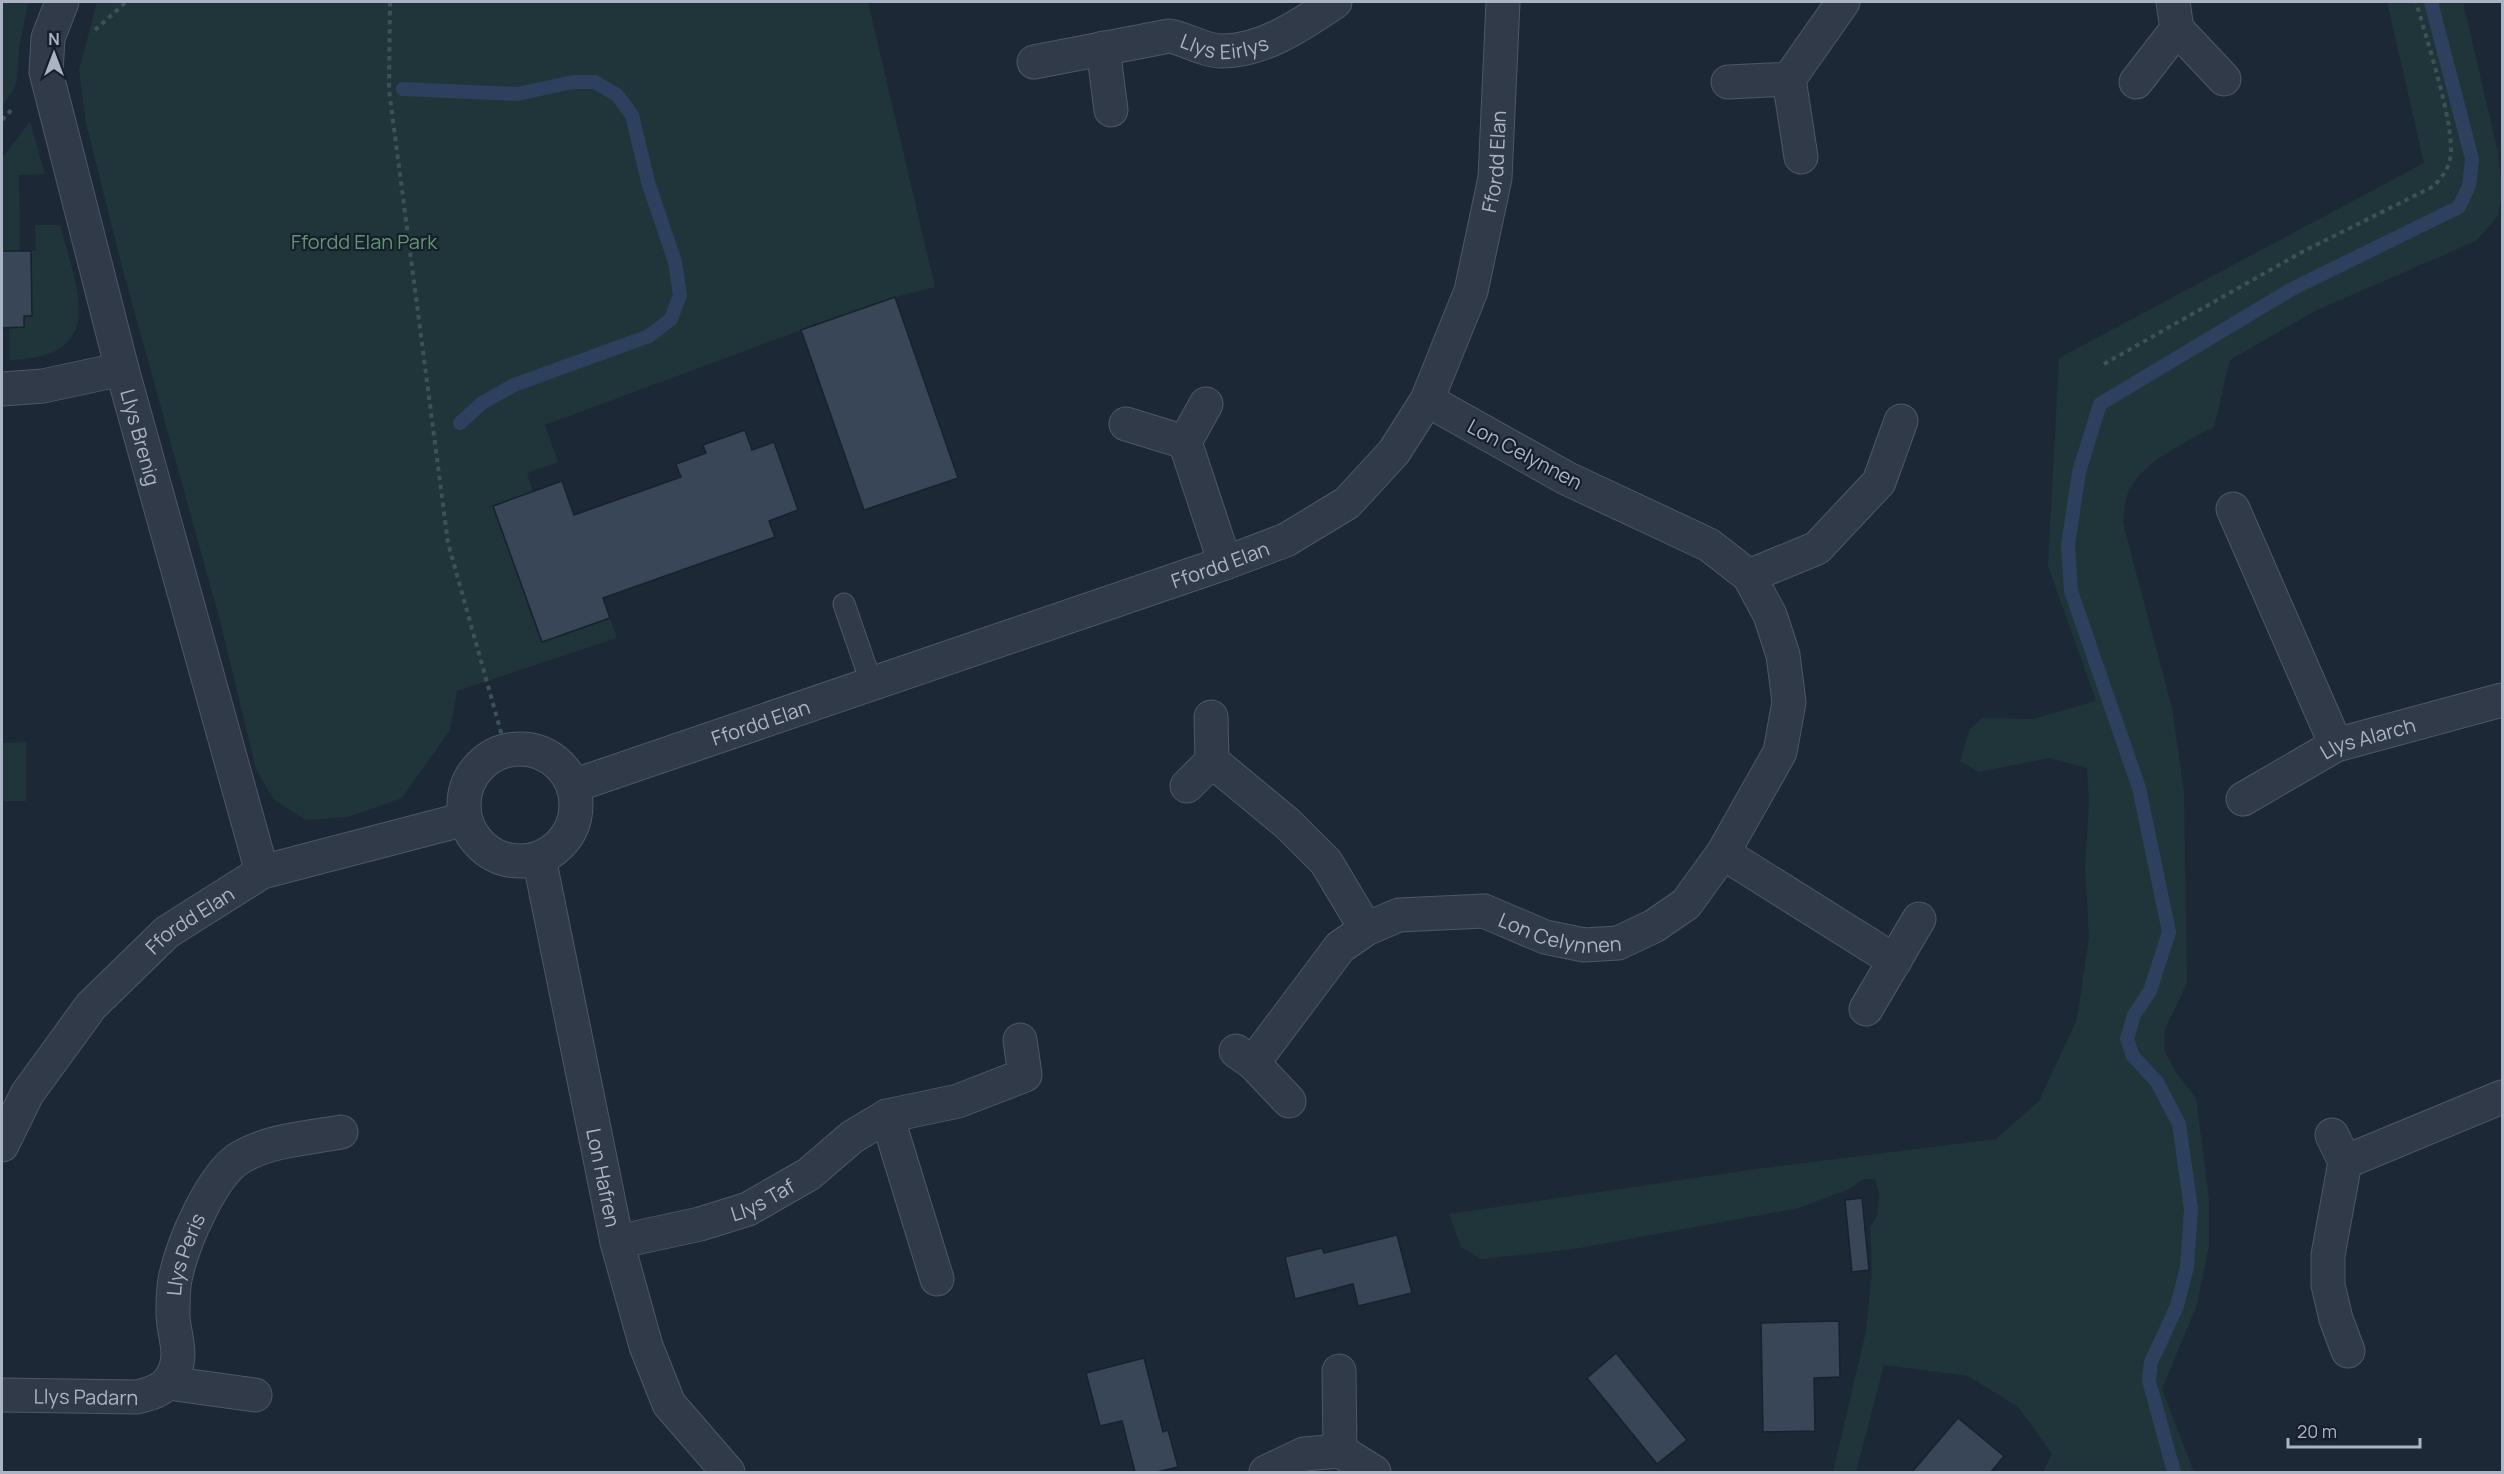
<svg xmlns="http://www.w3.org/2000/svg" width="2504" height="1474" font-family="Manrope,sans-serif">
  <rect width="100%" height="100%" fill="#1d2837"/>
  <path fill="#1f3539" d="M2 2H32L31 4H28L19 48 17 80 15 87 2 106Z
    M97 2H868L935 287 895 297 801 330 545 425 558 462 527 473 533 492 493 506 542 642 610 618 617 638 457 691 450 730 402 798 348 817 306 820 274 800 256 769 220 621 122 267 86 123 79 70Z
    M2387 2H2463L2498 153 2502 191 2498 216 2476 241 2315 311 2230 360 2214 427C2185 443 2135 464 2126 499 2124 507 2124 515 2123 523L2172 708 2184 792 2187 983 2165 1029 2164 1050 2177 1074 2196 1098 2209 1198V1246L2197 1305 2162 1389 2194 1472H2043L2052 1454 2018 1407 1968 1376 1884 1365 1856 1472H1833L1866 1331 1872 1269 1870 1227 1877 1217 1879 1194 1875 1179H1863L1849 1189 1799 1208 1574 1249 1481 1259 1461 1247 1449 1214 1756 1169 1996 1139 2039 1101 2077 1019 2089 937 2085 867 2089 800 2087 768 2049 758 1979 772 1960 761 1970 729 1982 718 2033 719 2096 701 2048 566 2059 358 2424 163Z
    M30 122 45 174 19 175 20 251H2V158Z
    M35 225H60C77 289 109 357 10 360L9 328 24 316H32L31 251H36Z
    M26 742V801H2V743Z"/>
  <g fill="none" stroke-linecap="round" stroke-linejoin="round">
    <path stroke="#2d415e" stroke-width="14" d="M403 89 517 94 573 82H595L617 95 632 115 648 182 675 262 680 295 671 319 649 336 514 385 482 403 460 423
      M2174 1472 2149 1381 2151 1362 2177 1306 2187 1267 2191 1209 2179 1124 2157 1082 2133 1056 2127 1039 2134 1015 2150 991 2169 932 2139 788 2071 591 2068 545 2079 472 2100 404 2292 289 2459 207 2469 186 2472 159 2431 2"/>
  </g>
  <path fill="#394658" stroke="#19212e" stroke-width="1.5" d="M2 251H31L32 316H24V327L2 328Z
    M895 297 958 478 864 510 801 330Z
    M745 430 752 450 774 442 798 510 769 521 775 537 603 598 610 618 542 642 493 506 562 481 574 515 681 477 676 464 706 453 703 445Z
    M1862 1198 1869 1270 1852 1272 1845 1200Z
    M1397 1235 1412 1293 1358 1306 1353 1284 1295 1299 1285 1257 1322 1248 1324 1253Z
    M1839 1321 1840 1377 1814 1378 1815 1431 1763 1432 1761 1323Z
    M1616 1353 1687 1440 1657 1464 1587 1378Z
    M1144 1358 1163 1432 1168 1430 1178 1467 1157 1472H1135L1122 1421 1100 1426 1086 1373Z
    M1958 1418 2004 1456 1991 1472H1912Z"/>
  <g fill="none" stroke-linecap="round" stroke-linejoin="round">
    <g stroke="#4f5766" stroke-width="23">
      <path id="lane" d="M844 604 872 685"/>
    </g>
    <g stroke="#4f5766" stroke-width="35">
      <g id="street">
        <path id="s1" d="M62 2 48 38 46 72 122 369 262 872"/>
        <path d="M2173 2 2177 29 2224 79"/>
        <path d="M1103 48 1111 110"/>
        <path id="s2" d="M1034 62 1169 36C1187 39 1204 51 1222 51 1264 51 1302 24 1335 2"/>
        <path d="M1789 79 1801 157"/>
        <path d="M1728 82 1789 79 1843 2"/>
        <path d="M2136 82 2177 29"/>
        <path d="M2 389 43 386 122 369"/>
        <path d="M1206 404 1185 442 1225 563"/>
        <path d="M1126 424 1185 442"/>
        <path d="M2233 509 2336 745"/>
        <path d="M1749 576 1817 548 1879 482 1901 421"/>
        <circle cx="520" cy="805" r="56"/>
        <path d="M1212 761 1288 824 1326 862 1366 929"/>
        <path id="s3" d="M573 786 1225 563 1286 540 1347 503 1394 452 1427 400 1471 291 1495 178 1503 2"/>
        <path d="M1187 786 1212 761 1211 717"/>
        <path id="s4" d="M2243 799 2336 745 2502 700"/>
        <path d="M1723 853 1895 961"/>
        <path id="s5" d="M539 858 617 1242 646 1346 669 1404 728 1472"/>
        <path d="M1866 1009 1919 919"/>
        <path d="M1236 1051 1253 1063 1289 1101"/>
        <path id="s6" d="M1253 1063 1340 947 1366 929 1399 915 1484 911 1545 937 1584 945 1618 943 1654 926 1686 904 1723 853 1780 752 1789 702 1783 655 1770 615 1749 576 1709 545 1566 478 1427 400"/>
        <path d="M887 1116 937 1279"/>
        <path d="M2332 1135 2345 1162 2328 1255V1285L2336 1319 2348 1351"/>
        <path id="s7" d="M2 1145 27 1094 91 1006 167 932 262 872 465 819"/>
        <path d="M2345 1162 2502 1097"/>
        <path id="s8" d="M617 1242 700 1224 748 1209 809 1174 852 1137 887 1116 958 1101 1025 1075 1020 1040"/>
        <path d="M1339 1371 1340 1451"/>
        <path d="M168 1383 255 1395"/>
        <path id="s9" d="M2 1395 137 1397C155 1393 168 1388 175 1370 183 1351 172 1330 173 1311 173 1300 173 1286 176 1275 183 1243 212 1174 241 1157 271 1140 308 1138 341 1132"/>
        <path d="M1266 1472 1304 1454 1340 1451 1374 1472"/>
      </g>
    </g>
    <path stroke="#3d5256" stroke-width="4" stroke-dasharray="4.5 4.5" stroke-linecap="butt" d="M390 2 389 90 448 543 506 750
      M95 30 126 2
      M2 120 13 108
      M2104 364 2302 252 2434 186C2441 178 2448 170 2450 159 2457 131 2425 34 2416 2"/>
    <use href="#lane" stroke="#313a48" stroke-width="21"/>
    <use href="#street" stroke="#313a48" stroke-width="33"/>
  </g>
  <g text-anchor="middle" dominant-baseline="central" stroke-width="4.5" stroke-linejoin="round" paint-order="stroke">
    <g font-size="20" fill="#abb4c5" stroke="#171f2c">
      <text stroke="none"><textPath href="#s2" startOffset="195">Llys Eirlys</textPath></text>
      <text stroke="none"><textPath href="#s3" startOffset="1206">Ffordd Elan</textPath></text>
      <text stroke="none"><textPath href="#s1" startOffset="450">Llys Brenig</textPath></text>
      <text transform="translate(1525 454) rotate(28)">Lon Celynnen</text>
      <text stroke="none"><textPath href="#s3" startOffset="684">Ffordd Elan</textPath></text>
      <text stroke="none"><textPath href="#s3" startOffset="198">Ffordd Elan</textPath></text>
      <text stroke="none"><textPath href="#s4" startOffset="140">Llys Alarch</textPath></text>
      <text stroke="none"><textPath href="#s7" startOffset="297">Ffordd Elan</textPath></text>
      <text stroke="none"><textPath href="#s6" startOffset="378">Lon Celynnen</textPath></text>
      <text stroke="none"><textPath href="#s5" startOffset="326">Lon Hafren</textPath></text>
      <text stroke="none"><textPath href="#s8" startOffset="152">Llys Taf</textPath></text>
      <text stroke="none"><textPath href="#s9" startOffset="302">Llys Peris</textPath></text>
      <text stroke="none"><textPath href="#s9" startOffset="84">Llys Padarn</textPath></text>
    </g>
    <g font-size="20" fill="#61976f" stroke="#171f2c">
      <text x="364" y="241">Ffordd Elan Park</text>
    </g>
  </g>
  <rect width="2504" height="1474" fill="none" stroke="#abb4c5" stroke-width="6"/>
  <g transform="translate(54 54)" stroke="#171f2c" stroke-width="4.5" paint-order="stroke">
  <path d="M0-4.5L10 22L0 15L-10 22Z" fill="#abb4c5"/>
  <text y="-9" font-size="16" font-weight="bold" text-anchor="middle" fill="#abb4c5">N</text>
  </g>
  <path d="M2288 1438v9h132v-9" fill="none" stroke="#abb4c5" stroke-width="3"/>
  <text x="2297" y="1438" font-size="18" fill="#abb4c5" stroke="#171f2c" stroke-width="4.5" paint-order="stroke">20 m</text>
</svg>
